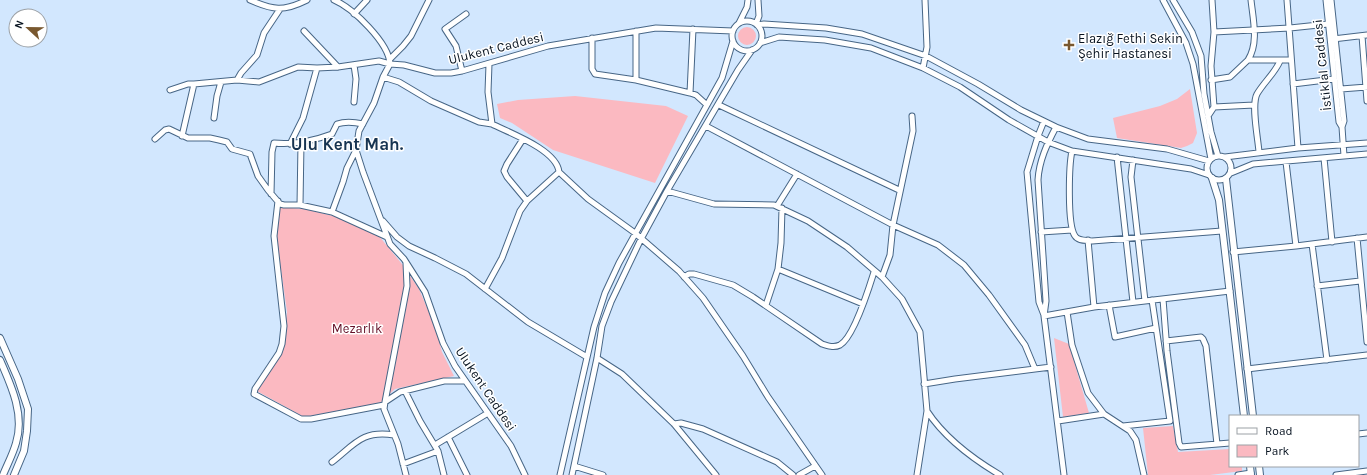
<svg xmlns="http://www.w3.org/2000/svg" width="1367" height="475" font-family="Karla,sans-serif">
  <rect width="100%" height="100%" fill="#d2e7fe"/>
  <path fill="#fbb9c1" d="M738 36a9 9 0 1 1 18 0a9 9 0 1 1-18 0Z
    M1190 89 1197 133 1193 143 1187 146 1181 148 1117 138 1113 118 1160 106 1177 99Z
    M575 96 666 106 688 116 655 183 553 150 512 123 500 118 497 104 518 100Z
    M278 207 305 209 345 219 379 236 402 264 419 289 436 329 442 352 454 376 395 389 380 403 304 417 255 390 282 353 287 312 276 234Z
    M1054 338 1069 344 1089 413 1063 417Z
    M1173 426 1178 452 1230 449V466H1242V471L1210 475H1148L1143 428Z"/>
  <g fill="none" stroke-linecap="round" stroke-linejoin="round">
    <g stroke="#476686" stroke-width="7">
      <path id="minor" d="M250 0C273 10 283 12 307 0
        M1163 0 1186 43 1193 64 1211 159
        M1173 0 1192 32 1201 56 1204 94 1211 132 1218 156
        M1287 0 1298 148
        M1326 0 1339 122 1342 127
        M1331 0 1344 121 1342 127 1344 156
        M354 14 367 0
        M732 36a15 15 0 1 1 30 0a15 15 0 1 1-30 0Z
        M739 23 747 7 748 0
        M756 24 759 16 758 0
        M757 25 764 24 826 28 862 34 926 56 978 84 1021 110 1056 127 1088 139 1167 149 1209 161
        M304 31 338 67
        M1214 32 1290 28 1328 24
        M1362 36 1367 101
        M592 38V69L595 74 636 80 690 93 696 95 707 105
        M1333 39 1367 35
        M760 43 779 37 825 40 871 48 923 68 960 87 1009 120 1048 142 1072 151 1191 169 1209 175
        M390 59 403 46 411 36 429 0
        M1248 60C1259 43 1253 19 1251 0
        M489 64 488 92 492 124C510 133 557 150 559 172L588 199 635 233 679 271 703 298 743 356 768 397 822 475
        M923 68 927 47 925 0
        M462 71 456 46 445 29 466 14
        M383 77 399 82 431 101 479 122 492 124
        M237 80 241 73 257 55 264 33 280 9
        M636 80V31
        M1211 80 1230 77 1248 60H1291
        M1293 84 1334 79
        M1341 89 1367 87
        M170 90 188 84H194
        M690 93 693 29
        M354 102 356 79 354 65
        M719 105 899 190
        M1214 107 1254 105
        M1208 116 1214 107 1211 66 1214 32 1212 0
        M214 118 217 96 221 82
        M706 126 893 225 938 245 964 265 989 295 1025 345 1035 369 1051 367
        M1056 127C1047 144 1039 161 1038 180L1046 301 1044 316 1064 475
        M182 136 194 84 237 80 259 82 298 67 317 68 338 67 379 61 390 64C389 43 353 8 334 0
        M155 139 165 130 169 129 188 138H210L219 140 227 142 232 149 250 154 258 176 268 190 280 204 284 205H300L332 212 387 237
        M523 139 507 164 504 171 507 177 527 201
        M290 144 303 118 317 68
        M1072 151C1069 165 1067 225 1075 236 1078 241 1086 240 1092 241L1222 231
        M1259 152C1258 138 1251 105 1257 94 1264 82 1275 73 1280 61
        M1207 168a12 12 0 1 1 24 0a12 12 0 1 1-24 0Z
        M1117 157 1133 302
        M1225 157 1298 148 1367 143
        M1324 158 1332 242
        M1133 160 1131 177 1145 301
        M1286 162 1296 246
        M1231 173 1253 164 1367 154
        M667 191 714 204 774 205 808 221 847 247 882 277 902 299 920 332 927 411C944 437 973 459 1000 475
        M271 194 272 152 274 143C294 145 313 141 332 134L337 124C346 121 354 122 363 124
        M278 201 274 236 284 326 282 344 279 353 255 389 254 394 301 419H311L384 405
        M300 205 301 143
        M777 206 797 174
        M332 212 343 182 347 168 356 150
        M383 221 397 237 409 246 435 258 466 274 528 322 587 357
        M1041 232 1072 230
        M1357 238 1367 342
        M1088 240 1094 307
        M1312 244 1327 360
        M1233 252 1296 246 1367 237
        M778 269 863 304
        M684 277 689 274H694L733 285 753 297 822 344C828 346 834 348 840 345 854 337 869 288 874 272
        M882 277 890 255 893 225 913 131 912 116
        M1317 286 1360 281
        M485 289 502 258 520 211 527 201 559 172
        M1163 299 1167 351 1179 443 1181 447 1230 443
        M766 305 778 269 781 243 782 208
        M1109 305 1115 337 1156 328
        M1067 312 1072 345 1088 393 1104 414 1130 431 1136 440 1144 475
        M1044 315 1039 302 1027 172 1038 136 1044 121
        M1044 316 1094 307 1230 291
        M1166 341 1201 337 1203 339 1206 346 1217 444
        M597 358 622 374 674 424 716 475
        M1247 369 1367 355
        M924 384 955 379 1035 369
        M405 391 420 421 438 451 444 475
        M385 402 407 286 406 263
        M1058 421 1104 414
        M674 424 681 423 703 429 777 462 793 475
        M1123 426 1170 421 1152 300
        M1358 434 1367 433
        M448 437 467 475
        M435 445 488 413
        M332 462C355 444 362 430 394 435
        M403 464 438 451
        M574 466 603 475
        M406 475 398 444 384 409 385 402 400 392 444 381H465
        M525 475 511 446 455 366 443 343 425 292 404 259 390 244 363 172 356 150 359 131 374 103 383 77 390 64 404 65 435 73H451L462 71 548 46 656 28 733 31
        M560 475 594 327 605 293 619 263 722 78 733 41
        M572 475 597 358 602 326 611 302 641 239 667 191 738 70 752 50
        M799 475 815 466
        M917 475 927 411
        M1238 475 1251 473
        M1336 475 1367 471"/>
    </g>
    <g stroke="#476686" stroke-width="8">
      <path id="major" d="M1212 178 1219 200 1244 416
        M1226 179 1253 416
        M0 338 18 379 28 409 27 431 24 451 14 475
        M0 360C11 385 25 415 16 443 13 454 7 465 3 475
        M1250 466 1251 475
        M1259 466 1260 475"/>
    </g>
    <use href="#minor" stroke="#fff" stroke-width="5"/>
    <use href="#major" stroke="#fff" stroke-width="6"/>
  </g>
  <path fill="#79582f" stroke="#fff" stroke-width="1.5" d="M1067 39h4v4h4v4h-4v4h-4v-4h-4v-4h4z"/>
  <g text-anchor="middle" dominant-baseline="central" stroke-width="3" stroke-linejoin="round" paint-order="stroke">
    <g font-size="13" fill="#071320" stroke="#fff" text-anchor="start">
      <text x="1078" y="38">Elazığ Fethi Sekin<tspan x="1078" dy="15">Şehir Hastanesi</tspan></text>
    </g>
    <g font-size="13" fill="#071320" stroke="#fff">
      <text transform="translate(496 48) rotate(-14)">Ulukent Caddesi</text>
      <text transform="translate(1322 65) rotate(-96)">İstiklal Caddesi</text>
      <text transform="translate(486 389) rotate(56)">Ulukent Caddesi</text>
    </g>
    <g font-size="13" fill="#651028" stroke="#fff">
      <text x="357" y="328">Mezarlık</text>
    </g>
    <g font-size="17" font-weight="bold" fill="#173451" stroke="#fff">
      <text x="347" y="144">Ulu Kent Mah.</text>
    </g>
  </g>
  <rect x="1229" y="415" width="130" height="52" fill="#ffffff" stroke="#9ca1a6"/>
  <rect x="1237" y="428" width="20" height="6" fill="#ffffff" stroke="#9ca1a6"/>
  <text x="1265" y="435" font-size="12" fill="#071320">Road</text>
  <rect x="1237" y="445" width="20" height="12" fill="#fbb9c1" stroke="#9ca1a6"/>
  <text x="1265" y="455" font-size="12" fill="#071320">Park</text>
  <g transform="translate(28 28) rotate(292)"><circle r="19" fill="#ffffff" stroke="#9ca1a6"/>
  <path d="M0-3L7 15L0 10L-7 15Z" fill="#79582f"/>
  <text y="-6" font-size="11" font-weight="bold" text-anchor="middle" fill="#071320">N</text>
  </g>
</svg>
